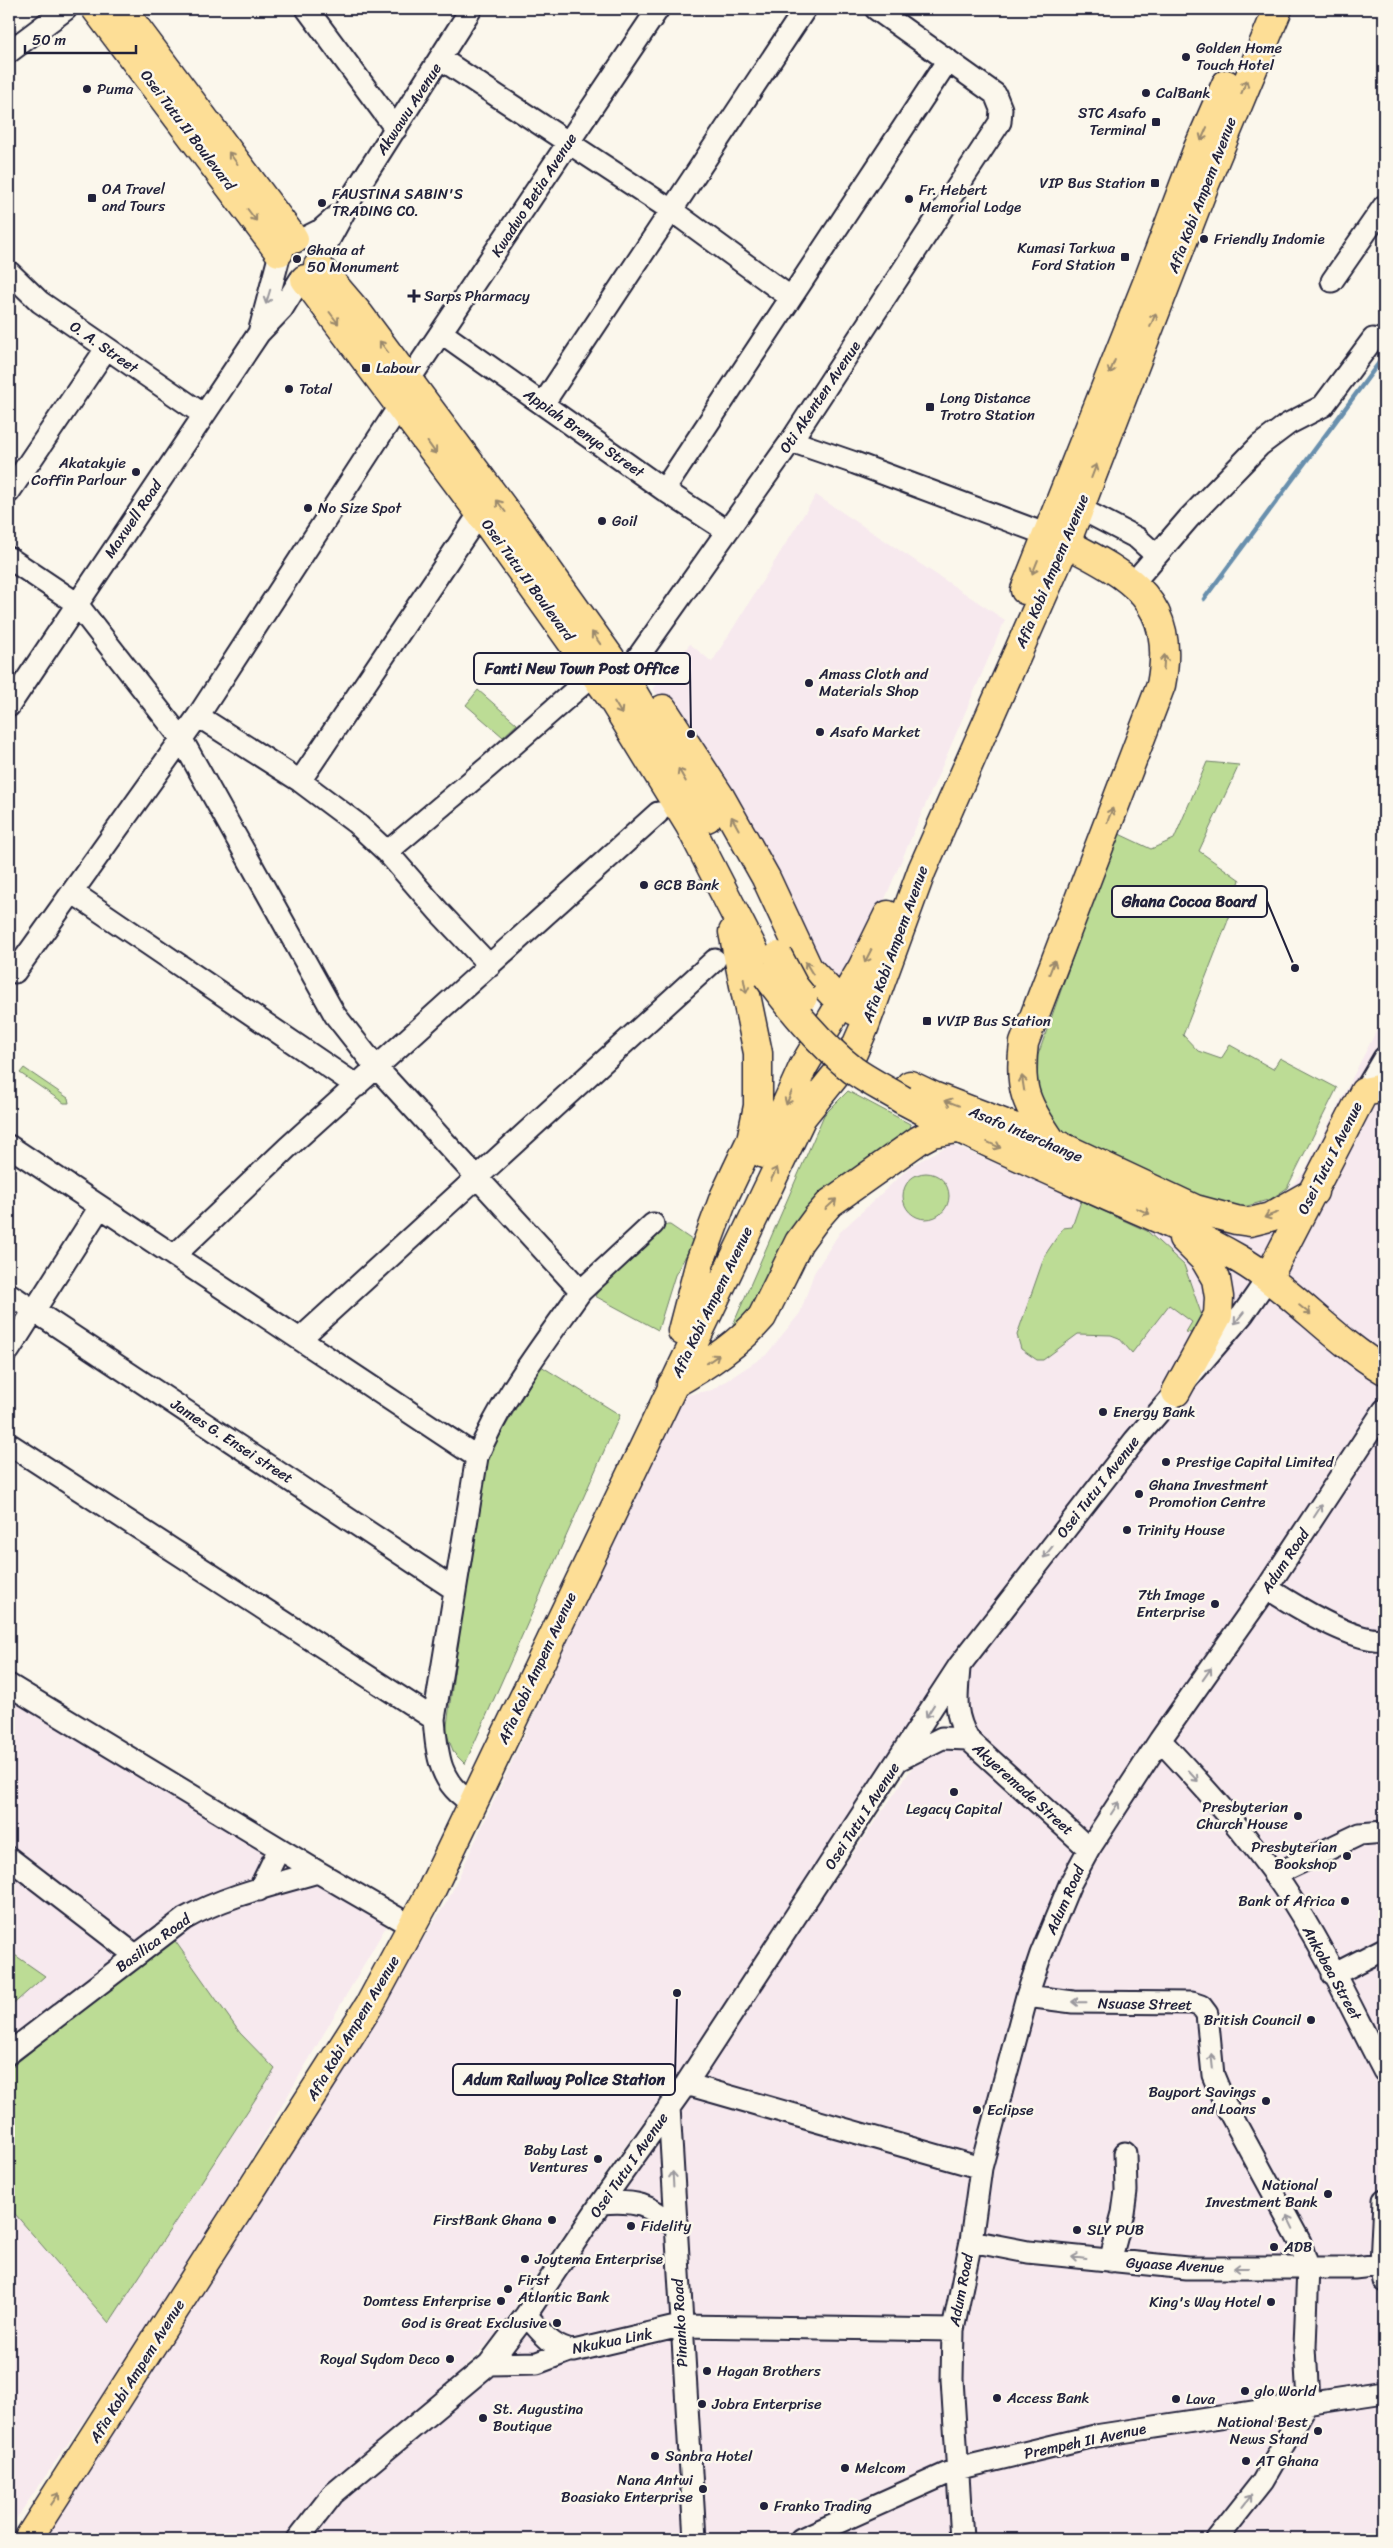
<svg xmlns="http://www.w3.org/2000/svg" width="1393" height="2548" font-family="Sriracha,sans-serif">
  <rect width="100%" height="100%" fill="#fbf7ec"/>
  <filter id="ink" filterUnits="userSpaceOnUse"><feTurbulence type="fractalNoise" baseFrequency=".02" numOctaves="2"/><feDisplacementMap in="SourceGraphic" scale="10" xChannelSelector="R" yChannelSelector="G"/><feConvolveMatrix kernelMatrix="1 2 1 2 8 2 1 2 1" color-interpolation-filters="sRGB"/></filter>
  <g filter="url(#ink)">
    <path fill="#f7e9ee" d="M816 495 1005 620 850 980 819 975 715 775 653 689 690 644 712 662Z
      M1384 1016V2539H311L340 2503 383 2461 458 2403 734 2026 921 1755 959 1745 944 1673 831 1839 700 2044 610 2167 496 2335 458 2374 345 2470 299 2517 283 2539H40L448 1900 681 1396 712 1390 766 1355 800 1313 814 1273 840 1232 912 1165 951 1144 1139 1226 1164 1183 1241 1212 1271 1208 1304 1172Z
      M9 1678 395 1911 179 2283 9 2529Z"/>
    <path fill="#bcdc95" stroke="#6f7f68" d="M478 690 517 724 503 737 466 705Z
      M1207 762 1239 765 1199 851 1240 880 1227 923 1183 1035 1198 1051 1221 1059 1230 1045 1273 1069 1280 1058 1337 1088 1287 1188 1271 1199 1244 1207 1224 1206 1071 1139 1052 1121 1037 1088 1038 1055 1117 833 1151 849 1174 839Z
      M24 1068 68 1098 69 1103H64L20 1073Z
      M848 1091 910 1124 912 1132 831 1191 763 1301 729 1334 824 1115Z
      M903 1196a23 23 0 1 1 46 0a23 23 0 1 1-46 0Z
      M1081 1201 1147 1231 1184 1265 1203 1319 1196 1334 1186 1332 1192 1322 1169 1305 1132 1353 1119 1338 1111 1335 1078 1334 1043 1360H1037L1021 1349 1017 1335 1045 1255 1063 1228 1072 1227Z
      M666 1225H670L692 1240 693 1243 675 1275 658 1330 595 1296 601 1287Z
      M541 1366 620 1415 465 1764 454 1753 446 1733 477 1502 489 1454Z
      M173 1938 240 2033 275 2069 109 2323 9 2207V2069Z
      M9 1951 45 1976 9 2008Z"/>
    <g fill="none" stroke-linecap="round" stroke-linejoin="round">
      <path stroke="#688fad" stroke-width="4.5" d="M1204 599 1384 356"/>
      <g stroke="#22223b" stroke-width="25">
        <path id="minor" d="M307 9 396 129
          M9 52 66 9
          M441 59 671 210 790 297
          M303 239 321 230 337 216
          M319 258 355 192 471 9
          M9 272 40 302 204 415
          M1332 281 1384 206
          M259 333 278 261
          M442 333 664 490 727 531
          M409 380 658 9
          M543 404 805 9
          M791 441 855 463 1061 540
          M664 490 948 60
          M9 492 106 349
          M1079 508 1137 538 1156 555
          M9 558 76 603 181 738 335 1015 376 1067 581 1291 653 1224
          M1133 583 1189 518 1260 445 1288 424 1323 406 1373 339
          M624 677 791 441 1000 122 1001 109 995 94 876 9
          M9 706 259 333 282 309 300 280
          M198 716 300 781 356 823 387 852 440 913 490 966
          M300 781 480 513
          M387 852 488 767 595 673
          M72 892 357 1086
          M15 972 198 716 400 405
          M1364 1092 1384 1058
          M9 1146 477 1457
          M175 1255 287 1148 658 813
          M9 1294 454 1589
          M301 1338 715 960
          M9 1350 100 1207
          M9 1444 434 1719
          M1267 1588C1292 1604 1356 1644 1384 1639
          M959 1668C957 1697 953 1712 968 1739L1089 1849
          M9 1685 318 1872 413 1927
          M1160 1740C1206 1789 1246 1833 1284 1888 1323 1946 1352 2010 1384 2071
          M900 1759 942 1738 968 1739
          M473 1803C439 1785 437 1754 434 1719L477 1457C502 1397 543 1345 581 1291
          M9 1858 135 1955
          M1274 1875 1360 1834 1384 1832
          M259 1890 279 1849
          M1333 1975 1384 1949
          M1027 1996 1073 2002 1192 2003 1201 2006 1207 2014 1213 2075 1225 2104 1300 2242 1308 2267 1305 2347 1308 2402 1262 2482 1217 2539
          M9 2053 184 1919C225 1896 273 1885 318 1872
          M686 2084 981 2168
          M669 2107 695 2539
          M1384 2200 1381 2265 1384 2281
          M601 2203C635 2200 650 2204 675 2227
          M971 2241 1028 2252 1187 2268H1354L1381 2265
          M1110 2261 1123 2213 1126 2191 1125 2153
          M526 2315C541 2331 552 2349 574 2351L680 2326 953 2330
          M489 2364 537 2363 569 2351
          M298 2539 333 2494 489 2364 526 2315 601 2203 686 2084 959 1666 1135 1440 1243 1314 1268 1278
          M801 2539 957 2469 1095 2436 1384 2392
          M962 2539 952 2379 953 2330 971 2241 981 2168 1027 1996 1041 1954 1070 1884 1089 1849 1160 1740 1267 1588 1384 1410"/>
      </g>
      <g stroke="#22223b" stroke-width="31">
        <path id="major" d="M96 9 279 252
          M122 9 294 239
          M318 266 359 314 518 528 624 677 707 818
          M305 279 480 513 612 699 690 826 767 976
          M1025 590 1147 283 1198 148 1226 84
          M663 709 721 798 766 878 808 968 840 1002 855 1011
          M910 1085 933 1096 1052 1142 1195 1209 1236 1220 1250 1222 1270 1217 1314 1192
          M903 1100C970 1136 1040 1166 1109 1197 1153 1216 1198 1235 1239 1259 1292 1290 1332 1339 1384 1370
          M1052 1142C1026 1103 1018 1090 1024 1043L1161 685C1177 601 1131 577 1066 543
          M764 1154 803 1067 862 968 888 915
          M1268 1278 1364 1092 1384 1088
          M682 1331 700 1262 724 1197 751 1140 758 1106V1053L733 932
          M672 1385C704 1367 738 1345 762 1317L799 1242 816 1219 830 1203 919 1140 932 1133 958 1129
          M1176 1392 1218 1315 1219 1297 1216 1279 1205 1260 1183 1238
          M28 2539 370 2004 431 1891 802 1117 852 1055 864 1028 922 870 1066 543 1205 184 1278 9"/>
      </g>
      <use href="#minor" stroke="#fbf7ec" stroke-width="21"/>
      <use href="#major" stroke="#fdde96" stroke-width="28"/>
      <g stroke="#22223b" stroke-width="31" stroke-linecap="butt">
        <path id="major-bridge" d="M778 956 794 986 803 997
          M767 976C793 1011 819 1043 853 1070 868 1081 887 1090 903 1100"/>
      </g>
      <use href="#major-bridge" stroke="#fdde96" stroke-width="28"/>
    </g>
    <defs><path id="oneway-shaft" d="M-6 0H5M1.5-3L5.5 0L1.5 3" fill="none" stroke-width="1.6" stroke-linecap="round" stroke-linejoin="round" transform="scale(1.25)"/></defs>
    <g stroke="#9a896d">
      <use href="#oneway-shaft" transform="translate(1244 87) rotate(-68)"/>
      <use href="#oneway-shaft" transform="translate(1204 134) rotate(114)"/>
      <use href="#oneway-shaft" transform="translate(233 158) rotate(-127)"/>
      <use href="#oneway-shaft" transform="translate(252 215) rotate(53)"/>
      <use href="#oneway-shaft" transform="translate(334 318) rotate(53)"/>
      <use href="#oneway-shaft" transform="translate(1153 320) rotate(-68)"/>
      <use href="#oneway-shaft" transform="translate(384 347) rotate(-127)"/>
      <use href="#oneway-shaft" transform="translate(1112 367) rotate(112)"/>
      <use href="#oneway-shaft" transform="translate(432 448) rotate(54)"/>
      <use href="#oneway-shaft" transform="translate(1094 471) rotate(-69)"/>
      <use href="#oneway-shaft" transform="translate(501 506) rotate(-127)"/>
      <use href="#oneway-shaft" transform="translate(1035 567) rotate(112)"/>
      <use href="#oneway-shaft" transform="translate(596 638) rotate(-125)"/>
      <use href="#oneway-shaft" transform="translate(1164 662) rotate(-86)"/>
      <use href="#oneway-shaft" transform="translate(618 708) rotate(59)"/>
      <use href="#oneway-shaft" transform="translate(682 775) rotate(-120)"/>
      <use href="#oneway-shaft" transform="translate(1110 815) rotate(-69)"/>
      <use href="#oneway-shaft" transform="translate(735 823) rotate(-119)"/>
      <use href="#oneway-shaft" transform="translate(868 956) rotate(117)"/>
      <use href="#oneway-shaft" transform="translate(1052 967) rotate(-69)"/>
      <use href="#oneway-shaft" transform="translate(809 968) rotate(-121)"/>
      <use href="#oneway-shaft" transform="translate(745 986) rotate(79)"/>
      <use href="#oneway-shaft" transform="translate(1023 1083) rotate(-99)"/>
      <use href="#oneway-shaft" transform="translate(789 1098) rotate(113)"/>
      <use href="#oneway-shaft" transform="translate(952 1103) rotate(-159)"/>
      <use href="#oneway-shaft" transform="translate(994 1145) rotate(24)"/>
      <use href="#oneway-shaft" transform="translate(774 1174) rotate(-64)"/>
      <use href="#oneway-shaft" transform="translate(831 1204) rotate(-43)"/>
      <use href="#oneway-shaft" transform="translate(1143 1211) rotate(24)"/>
      <use href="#oneway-shaft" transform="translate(1271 1215) rotate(159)"/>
      <use href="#oneway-shaft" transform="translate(1305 1310) rotate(39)"/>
      <use href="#oneway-shaft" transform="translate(713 1359) rotate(-35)"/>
      <use href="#oneway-shaft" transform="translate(55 2499) rotate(-56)"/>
    </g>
    <g stroke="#99979c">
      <use href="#oneway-shaft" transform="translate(268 297) rotate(107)"/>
      <use href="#oneway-shaft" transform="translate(1239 1318) rotate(129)"/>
      <use href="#oneway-shaft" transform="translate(1318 1511) rotate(-57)"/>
      <use href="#oneway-shaft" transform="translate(1048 1552) rotate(128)"/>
      <use href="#oneway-shaft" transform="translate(1207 1674) rotate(-55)"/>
      <use href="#oneway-shaft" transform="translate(930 1711) rotate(122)"/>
      <use href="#oneway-shaft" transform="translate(1193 1776) rotate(47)"/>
      <use href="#oneway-shaft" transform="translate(1115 1808) rotate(-57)"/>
      <use href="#oneway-shaft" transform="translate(1079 2002) rotate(-179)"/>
      <use href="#oneway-shaft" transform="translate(1212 2061) rotate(-96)"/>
      <use href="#oneway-shaft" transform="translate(673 2179) rotate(-93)"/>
      <use href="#oneway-shaft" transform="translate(1290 2222) rotate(-116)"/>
      <use href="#oneway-shaft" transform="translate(1079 2258) rotate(-173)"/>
      <use href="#oneway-shaft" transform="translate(1241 2268) rotate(180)"/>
      <use href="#oneway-shaft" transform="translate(1247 2501) rotate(-52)"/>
    </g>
  </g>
  <g fill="#22223b" stroke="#fbf7ec" stroke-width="2">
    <circle cx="1186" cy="57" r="5"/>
    <circle cx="87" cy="89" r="5"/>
    <circle cx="1146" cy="93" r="5"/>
    <rect x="1151" y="117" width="10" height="10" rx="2.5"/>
    <rect x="1150" y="178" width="10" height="10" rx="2.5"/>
    <rect x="87" y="193" width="10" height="10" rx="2.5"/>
    <circle cx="909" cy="199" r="5"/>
    <circle cx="322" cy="203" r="5"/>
    <circle cx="1204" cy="239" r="5"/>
    <rect x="1120" y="252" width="10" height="10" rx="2.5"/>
    <circle cx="297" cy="259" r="5"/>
    <path d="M411.5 288.5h5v5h5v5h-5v5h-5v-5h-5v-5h5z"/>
    <rect x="361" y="363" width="10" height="10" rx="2.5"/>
    <circle cx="289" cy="389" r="5"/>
    <rect x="925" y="402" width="10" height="10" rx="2.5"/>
    <circle cx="136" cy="472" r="5"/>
    <circle cx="308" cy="508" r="5"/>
    <circle cx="602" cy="521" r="5"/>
    <circle cx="809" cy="683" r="5"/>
    <circle cx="820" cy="732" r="5"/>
    <circle cx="644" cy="885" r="5"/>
    <rect x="922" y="1016" width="10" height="10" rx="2.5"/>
    <circle cx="1103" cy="1412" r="5"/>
    <circle cx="1166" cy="1462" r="5"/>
    <circle cx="1139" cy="1494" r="5"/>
    <circle cx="1127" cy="1530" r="5"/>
    <circle cx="1215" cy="1604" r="5"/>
    <circle cx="954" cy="1792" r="5"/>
    <circle cx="1298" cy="1816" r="5"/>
    <circle cx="1347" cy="1856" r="5"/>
    <circle cx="1345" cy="1901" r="5"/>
    <circle cx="1311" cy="2020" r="5"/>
    <circle cx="1266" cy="2101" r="5"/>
    <circle cx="977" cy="2110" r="5"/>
    <circle cx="598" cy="2159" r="5"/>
    <circle cx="1328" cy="2194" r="5"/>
    <circle cx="552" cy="2220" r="5"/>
    <circle cx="631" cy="2226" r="5"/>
    <circle cx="1077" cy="2230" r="5"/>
    <circle cx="1274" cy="2247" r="5"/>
    <circle cx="525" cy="2259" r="5"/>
    <circle cx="508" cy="2289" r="5"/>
    <circle cx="501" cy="2301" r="5"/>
    <circle cx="1271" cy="2302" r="5"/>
    <circle cx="557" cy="2323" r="5"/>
    <circle cx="450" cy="2359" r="5"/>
    <circle cx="707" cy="2371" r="5"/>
    <circle cx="1245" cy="2391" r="5"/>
    <circle cx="997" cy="2398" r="5"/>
    <circle cx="1176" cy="2399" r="5"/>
    <circle cx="702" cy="2404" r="5"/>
    <circle cx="483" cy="2418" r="5"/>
    <circle cx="1318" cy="2431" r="5"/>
    <circle cx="655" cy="2456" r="5"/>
    <circle cx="1246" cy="2461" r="5"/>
    <circle cx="845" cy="2468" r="5"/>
    <circle cx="703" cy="2489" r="5"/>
    <circle cx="764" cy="2506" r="5"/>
  </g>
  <g text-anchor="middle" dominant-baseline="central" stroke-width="5" stroke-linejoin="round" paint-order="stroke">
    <g font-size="15" fill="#22223b" stroke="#fbf7ec" text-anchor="start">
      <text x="1196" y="48">Golden Home<tspan x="1196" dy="17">Touch Hotel</tspan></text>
      <text x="97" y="89">Puma</text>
      <text x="1156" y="93">CalBank</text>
      <text x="1146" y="113" text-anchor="end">STC Asafo<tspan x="1146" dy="17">Terminal</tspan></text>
      <text x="1145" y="183" text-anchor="end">VIP Bus Station</text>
      <text x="102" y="189">OA Travel<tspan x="102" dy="17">and Tours</tspan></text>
      <text x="919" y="190">Fr. Hebert<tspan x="919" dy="17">Memorial Lodge</tspan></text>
      <text x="332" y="194">FAUSTINA SABIN'S<tspan x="332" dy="17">TRADING CO.</tspan></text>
      <text x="1214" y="239">Friendly Indomie</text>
      <text x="1115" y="248" text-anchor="end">Kumasi Tarkwa<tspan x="1115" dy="17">Ford Station</tspan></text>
      <text x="307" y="250">Ghana at<tspan x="307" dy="17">50 Monument</tspan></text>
      <text x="424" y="296">Sarps Pharmacy</text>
      <text x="376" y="368">Labour</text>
      <text x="299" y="389">Total</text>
      <text x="940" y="398">Long Distance<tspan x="940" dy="17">Trotro Station</tspan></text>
      <text x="126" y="463" text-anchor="end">Akatakyie<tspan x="126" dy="17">Coffin Parlour</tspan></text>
      <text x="318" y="508">No Size Spot</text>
      <text x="612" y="521">Goil</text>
      <text x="819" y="674">Amass Cloth and<tspan x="819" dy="17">Materials Shop</tspan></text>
      <text x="830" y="732">Asafo Market</text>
      <text x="654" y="885">GCB Bank</text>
      <text x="937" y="1021">VVIP Bus Station</text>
      <text x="1113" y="1412">Energy Bank</text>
      <text x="1176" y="1462">Prestige Capital Limited</text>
      <text x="1149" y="1485">Ghana Investment<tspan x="1149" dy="17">Promotion Centre</tspan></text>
      <text x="1137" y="1530">Trinity House</text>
      <text x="1205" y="1595" text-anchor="end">7th Image<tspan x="1205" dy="17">Enterprise</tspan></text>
      <text x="1288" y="1807" text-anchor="end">Presbyterian<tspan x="1288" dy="17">Church House</tspan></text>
      <text x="954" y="1809" text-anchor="middle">Legacy Capital</text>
      <text x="1337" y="1847" text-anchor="end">Presbyterian<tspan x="1337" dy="17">Bookshop</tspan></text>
      <text x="1335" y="1901" text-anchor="end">Bank of Africa</text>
      <text x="1301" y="2020" text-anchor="end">British Council</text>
      <text x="1256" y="2092" text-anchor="end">Bayport Savings<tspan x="1256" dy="17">and Loans</tspan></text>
      <text x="987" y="2110">Eclipse</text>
      <text x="588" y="2150" text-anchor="end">Baby Last<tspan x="588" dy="17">Ventures</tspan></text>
      <text x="1318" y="2185" text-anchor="end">National<tspan x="1318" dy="17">Investment Bank</tspan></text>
      <text x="542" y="2220" text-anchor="end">FirstBank Ghana</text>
      <text x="641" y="2226">Fidelity</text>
      <text x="1087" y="2230">SLY PUB</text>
      <text x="1284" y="2247">ADB</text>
      <text x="535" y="2259">Joytema Enterprise</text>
      <text x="518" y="2280">First<tspan x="518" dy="17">Atlantic Bank</tspan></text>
      <text x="491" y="2301" text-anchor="end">Domtess Enterprise</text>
      <text x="1261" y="2302" text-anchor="end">King's Way Hotel</text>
      <text x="547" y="2323" text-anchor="end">God is Great Exclusive</text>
      <text x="440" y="2359" text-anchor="end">Royal Sydom Deco</text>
      <text x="717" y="2371">Hagan Brothers</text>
      <text x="1255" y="2391">glo World</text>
      <text x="1007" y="2398">Access Bank</text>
      <text x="1186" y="2399">Lava</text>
      <text x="712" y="2404">Jobra Enterprise</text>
      <text x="493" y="2409">St. Augustina<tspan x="493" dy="17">Boutique</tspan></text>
      <text x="1308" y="2422" text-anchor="end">National Best<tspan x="1308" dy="17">News Stand</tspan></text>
      <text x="665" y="2456">Sanbra Hotel</text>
      <text x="1256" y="2461">AT Ghana</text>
      <text x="855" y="2468">Melcom</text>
      <text x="693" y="2480" text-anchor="end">Nana Antwi<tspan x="693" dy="17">Boasiako Enterprise</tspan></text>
      <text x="774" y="2506">Franko Trading</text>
    </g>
    <g font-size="15" fill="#22223b" stroke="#fbf7ec">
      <text transform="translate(409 109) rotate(-57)">Akwawu Avenue</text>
      <text transform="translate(188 130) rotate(53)">Osei Tutu II Boulevard</text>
      <text transform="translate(534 195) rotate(-57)">Kwadwo Betia Avenue</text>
      <text transform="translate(1202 195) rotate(-69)">Afia Kobi Ampem Avenue</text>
      <text transform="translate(104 347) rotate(35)">O. A. Street</text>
      <text transform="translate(820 397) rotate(-56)">Oti Akenten Avenue</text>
      <text transform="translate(584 433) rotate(35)">Appiah Brenya Street</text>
      <text transform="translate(133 519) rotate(-56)">Maxwell Road</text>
      <text transform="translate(1052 571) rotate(-67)">Afia Kobi Ampem Avenue</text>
      <text transform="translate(528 580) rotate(54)">Osei Tutu II Boulevard</text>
      <text transform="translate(895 944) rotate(-70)">Afia Kobi Ampem Avenue</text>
      <text transform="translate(1026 1134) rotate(23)">Asafo Interchange</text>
      <text transform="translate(1330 1158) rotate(-63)">Osei Tutu I Avenue</text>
      <text transform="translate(712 1302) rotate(-64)">Afia Kobi Ampem Avenue</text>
      <text transform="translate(232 1441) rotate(33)">James G. Ensei street</text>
      <text transform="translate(1098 1487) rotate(-52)">Osei Tutu I Avenue</text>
      <text transform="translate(1285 1561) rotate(-56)">Adum Road</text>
      <text transform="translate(537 1668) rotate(-65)">Afia Kobi Ampem Avenue</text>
      <text transform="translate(1023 1789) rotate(42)">Akyeremade Street</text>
      <text transform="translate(862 1816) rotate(-57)">Osei Tutu I Avenue</text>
      <text transform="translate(1065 1900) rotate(-66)">Adum Road</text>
      <text transform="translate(153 1943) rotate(-36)">Basilica Road</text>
      <text transform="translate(1332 1973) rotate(61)">Ankobea Street</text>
      <text transform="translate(1145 2004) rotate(1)">Nsuase Street</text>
      <text transform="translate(353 2028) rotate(-59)">Afia Kobi Ampem Avenue</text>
      <text transform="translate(629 2165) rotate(-55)">Osei Tutu I Avenue</text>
      <text transform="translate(1175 2265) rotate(3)">Gyaase Avenue</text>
      <text transform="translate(961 2290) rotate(-79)">Adum Road</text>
      <text transform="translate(680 2323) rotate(-93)">Pinanko Road</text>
      <text transform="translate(612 2341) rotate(-11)">Nkukua Link</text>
      <text transform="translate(137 2371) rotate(-58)">Afia Kobi Ampem Avenue</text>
      <text transform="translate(1085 2441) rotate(-12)">Prempeh II Avenue</text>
    </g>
  </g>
  <path fill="none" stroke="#22223b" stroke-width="2" d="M691 734L690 668M1295 968L1267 901M677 1993L675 2079"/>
  <g fill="#22223b" stroke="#fbf7ec" stroke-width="2">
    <circle cx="691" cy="734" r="5"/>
    <circle cx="1295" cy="968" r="5"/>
    <circle cx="677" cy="1993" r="5"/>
  </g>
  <g fill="#fbf7ec" stroke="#22223b" stroke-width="2">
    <rect x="474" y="653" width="216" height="31" rx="5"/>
    <rect x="1112" y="886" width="155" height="31" rx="5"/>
    <rect x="453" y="2064" width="222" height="31" rx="5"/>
  </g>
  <g font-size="16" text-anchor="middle" font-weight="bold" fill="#22223b">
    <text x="582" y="674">Fanti New Town Post Office</text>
    <text x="1189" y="907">Ghana Cocoa Board</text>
    <text x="564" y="2085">Adum Railway Police Station</text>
  </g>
  <rect width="1393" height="2548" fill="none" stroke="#fbf7ec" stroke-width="30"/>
  <rect x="15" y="15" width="1363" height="2518" fill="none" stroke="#22223b" stroke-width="2" filter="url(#ink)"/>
  <path d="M25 45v8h111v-8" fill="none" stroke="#22223b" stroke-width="2.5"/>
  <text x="32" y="45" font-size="15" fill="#22223b" stroke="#fbf7ec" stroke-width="4" paint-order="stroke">50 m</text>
</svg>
